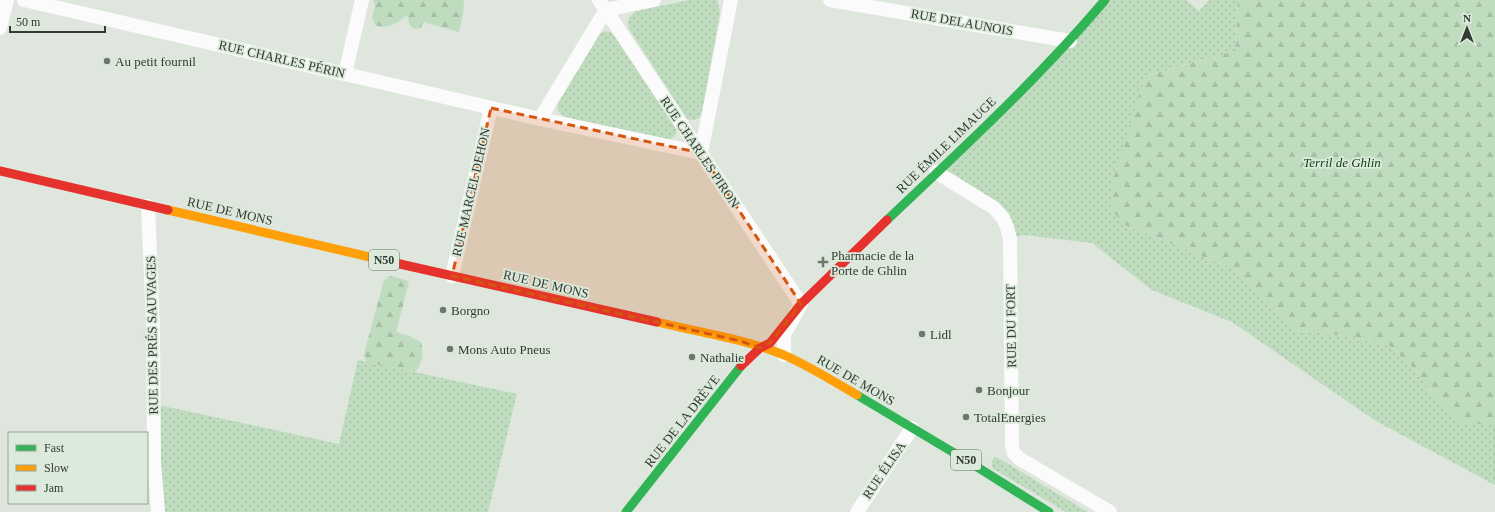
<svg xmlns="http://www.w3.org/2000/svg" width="1495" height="512" font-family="'Times New Roman',serif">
  <defs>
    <pattern id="grass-dots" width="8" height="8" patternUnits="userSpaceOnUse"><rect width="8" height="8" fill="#c0dcbf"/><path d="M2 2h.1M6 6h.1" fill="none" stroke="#a5bea5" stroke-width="1.8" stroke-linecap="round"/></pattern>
    <pattern id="forest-firs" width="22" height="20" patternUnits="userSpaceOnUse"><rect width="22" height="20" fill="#c0dcbf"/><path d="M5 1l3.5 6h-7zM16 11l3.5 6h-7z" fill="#a5bea5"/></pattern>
  </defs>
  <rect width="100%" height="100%" fill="#dee6de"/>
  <path fill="url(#grass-dots)" d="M690 0H717L720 12 702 114C698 120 694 121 687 119L628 27C627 19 630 16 636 11Z
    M1105 0H1186L1199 11 1209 0H1238L1235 51 1145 76 1127 226 1231 268 1292 330 1348 336 1389 345 1417 371 1435 399 1491 423H1495V485L1376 421 1232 322 1152 290 1092 243 1023 235 1010 239 1007 227 936 172Z
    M606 31 612 33 619 42 677 129 676 134 670 140 565 117C557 112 557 107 557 98L598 34Z
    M358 360 517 394 488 512H158L154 404 339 444Z
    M996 457 1005 462 1088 512H1066L992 468C991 463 991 460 996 457Z"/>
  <path fill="url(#forest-firs)" d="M373 0H464L463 15 459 32 423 22 421 28 415 29 410 26 407 15C397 23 388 30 375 25L372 18 375 5Z
    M1238 0H1495V423L1463 425 1438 404 1417 371 1389 345 1348 336 1292 330 1231 268 1127 226 1110 209 1112 183 1145 76 1235 51Z
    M390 276 403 279 409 282 396 332 406 335 421 342C424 353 422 364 415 372L366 362 364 354 384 280Z"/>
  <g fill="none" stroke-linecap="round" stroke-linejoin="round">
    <path stroke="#fafbfa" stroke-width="14" d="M24 0 540 119
      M599 0 801 304 784 335V355
      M654 0 606 10 540 119 701 153 731 0
      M830 0 1070 41
      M0 28 7 0
      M345 74 362 0
      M936 172 994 208 1003 218 1007 227 1010 239 1012 446 1014 453 1020 459 1110 512
      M148 206 153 326 154 462 158 512
      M452 276 491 108
      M857 512 912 428"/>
    <path stroke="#30b455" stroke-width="9" d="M887 220C962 149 1038 79 1105 0
      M857 395 966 460 1049 512
      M626 512 741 366"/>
    <path stroke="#ff9f0a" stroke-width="9" d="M168 210 400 264
      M657 322C698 332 745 339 784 355 809 366 833 381 857 395"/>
    <path stroke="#e5322d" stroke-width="9" d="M0 171 168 210
      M400 264 657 322
      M741 366 760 348 770 343 801 304 887 220"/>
  </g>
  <path fill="#d65610" fill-opacity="0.2" stroke="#d65610" stroke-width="3" stroke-dasharray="8 5" stroke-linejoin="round" d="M491 108 701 153 801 304 770 343 760 348 740 341 452 276Z"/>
  <g fill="#6f766f" stroke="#dbeadb" stroke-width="1.5">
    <circle cx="107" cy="61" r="4"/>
    <path d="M821 256h4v4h4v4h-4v4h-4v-4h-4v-4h4z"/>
    <circle cx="443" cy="310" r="4"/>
    <circle cx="922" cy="334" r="4"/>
    <circle cx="450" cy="349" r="4"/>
    <circle cx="692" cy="357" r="4"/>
    <circle cx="979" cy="390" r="4"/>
    <circle cx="966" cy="417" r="4"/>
  </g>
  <g text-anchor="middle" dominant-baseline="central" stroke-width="3.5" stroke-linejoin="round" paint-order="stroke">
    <g fill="#dbeadb" stroke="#656e65" stroke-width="1">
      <rect x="369" y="250" width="30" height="20" rx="3"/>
      <rect x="951" y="450" width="30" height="20" rx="3"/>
    </g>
    <g font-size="12" font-weight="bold" fill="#333933">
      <text x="384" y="260">N50</text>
      <text x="966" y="460">N50</text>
    </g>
    <g font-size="13" fill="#333933" stroke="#dbeadb">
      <text transform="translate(962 22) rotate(10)">RUE DELAUNOIS</text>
      <text transform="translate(282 59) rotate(13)">RUE CHARLES PÉRIN</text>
      <text transform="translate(946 145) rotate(-44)">RUE ÉMILE LIMAUGE</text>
      <text transform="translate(700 152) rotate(56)">RUE CHARLES PIRON</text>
      <text transform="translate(471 192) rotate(-77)">RUE MARCEL DEHON</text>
      <text transform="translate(230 211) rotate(13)">RUE DE MONS</text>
      <text transform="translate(546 284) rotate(13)">RUE DE MONS</text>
      <text transform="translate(1011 326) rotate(-91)">RUE DU FORT</text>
      <text transform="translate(152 335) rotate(-91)">RUE DES PRÉS SAUVAGES</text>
      <text transform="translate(856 380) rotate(30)">RUE DE MONS</text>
      <text transform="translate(682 421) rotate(-52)">RUE DE LA DRÈVE</text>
      <text transform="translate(884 470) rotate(-56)">RUE ÉLISA</text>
    </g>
    <g font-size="13" fill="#333933" stroke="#dbeadb" text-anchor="start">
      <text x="115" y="61">Au petit fournil</text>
      <text x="831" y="255">Pharmacie de la<tspan x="831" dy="15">Porte de Ghlin</tspan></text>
      <text x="451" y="310">Borgno</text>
      <text x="930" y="334">Lidl</text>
      <text x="458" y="349">Mons Auto Pneus</text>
      <text x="700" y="357">Nathalie</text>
      <text x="987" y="390">Bonjour</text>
      <text x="974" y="417">TotalEnergies</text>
    </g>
    <g font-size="13" font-style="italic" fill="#0a3a0e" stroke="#dbeadb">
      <text x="1342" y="162">Terril de Ghlin</text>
    </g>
  </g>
  <rect x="8" y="432" width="140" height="72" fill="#dbeadb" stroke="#98a398"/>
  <rect x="16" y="445" width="20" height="6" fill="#30b455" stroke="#98a398"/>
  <text x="44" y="452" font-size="12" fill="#333933">Fast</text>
  <rect x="16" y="465" width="20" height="6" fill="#ff9f0a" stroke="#98a398"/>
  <text x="44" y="472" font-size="12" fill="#333933">Slow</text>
  <rect x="16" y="485" width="20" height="6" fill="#e5322d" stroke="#98a398"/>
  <text x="44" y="492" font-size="12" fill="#333933">Jam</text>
  <g transform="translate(1467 28)" stroke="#dbeadb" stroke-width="3" paint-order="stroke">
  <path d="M0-3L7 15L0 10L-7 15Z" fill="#333933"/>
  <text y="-6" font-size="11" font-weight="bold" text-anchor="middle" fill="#333933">N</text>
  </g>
  <path d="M10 26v6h95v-6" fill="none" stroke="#333933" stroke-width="2"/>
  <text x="16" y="26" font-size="12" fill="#333933" stroke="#dbeadb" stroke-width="3" paint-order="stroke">50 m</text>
</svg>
